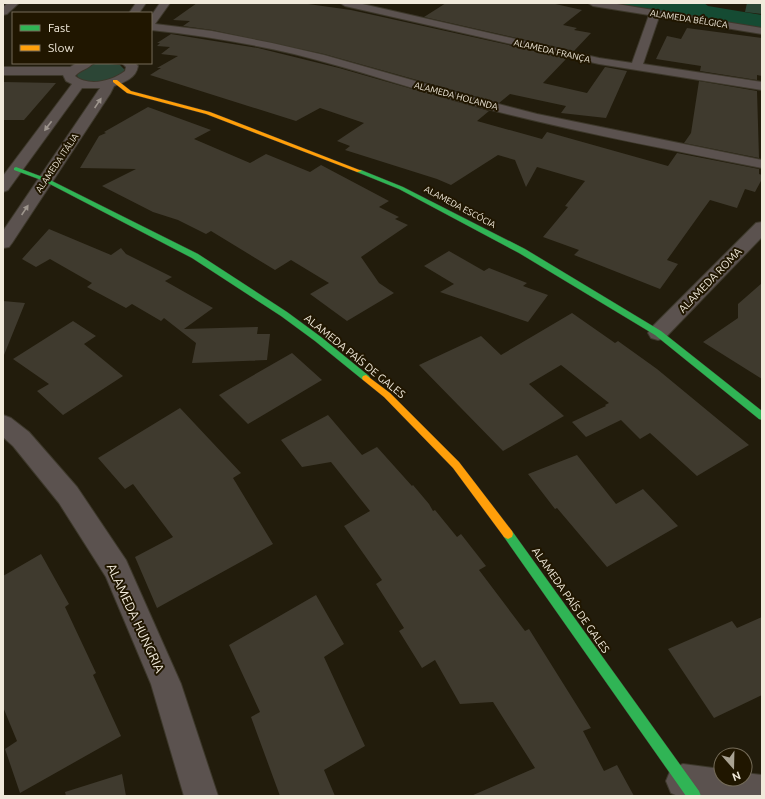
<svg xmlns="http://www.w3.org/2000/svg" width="765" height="799" font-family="Ubuntu,sans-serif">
  <rect width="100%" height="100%" fill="#221c0c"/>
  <path fill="#2c4636" d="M747 3H762V14L745 12Z
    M99 63 120 65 125 70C118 81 85 87 77 76L78 73 85 67Z"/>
  <path fill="#154b33" d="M598 3H704L708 6 762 15V28Z"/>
  <path fill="#3f3a2e" d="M197 3H301L351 10 567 58 543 83 587 93 605 67 627 71 606 118 561 113 566 106 510 94 499 103 324 54 212 30 183 26 190 21 173 20Z
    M446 3H551L582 10 563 25 577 28 574 30 591 33 574 51 424 17Z
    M687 28 762 38V76L757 75V80L700 71 701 66 656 59 667 36 681 39Z
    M171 34 258 48 339 68 489 111 477 121 542 139 547 132 668 166 677 153 759 169V174L762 175V179L755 192 745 189 737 208 710 200 667 260 678 264 660 289 574 255 579 250 543 237 568 207 565 206 585 181 537 167 526 187 515 160 498 155 451 185 437 179 345 150 350 146 337 141 364 123 320 108 296 121 150 75 161 68H157L178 56 161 54 170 47 157 46 160 43H157Z
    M699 81 757 91 759 158 684 143 691 133Z
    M3 82 56 83 24 120H3Z
    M148 107 211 130 194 139 250 163 266 154 310 172 321 165 389 201 379 207 399 217 395 219 408 225 361 257 379 283 394 293 347 321 310 294 329 283 291 260 275 270 211 231 206 234 178 220 153 212 102 186 136 169 80 168 99 136 106 133 104 132Z
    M49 229 111 255 121 248 126 254 172 277 165 281 213 308 184 329 258 327 257 334H270L267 360 192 363 196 343 164 318 161 321 132 304 126 308 87 287 92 283 50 259 36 267 22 259Z
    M449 251 484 271 489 268 527 283 523 286 548 295 528 322 440 292 454 284 424 266Z
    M762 283V379L703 342 738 318V304Z
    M3 301 25 303 4 355H3Z
    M572 313 615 343 618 341 657 369 749 445 697 476 650 433 640 439 621 420 586 437 572 422 606 406 605 405 609 403 561 365 529 384 564 416 503 451 419 365 481 336 501 355Z
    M73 321 96 336 84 344 123 376 63 415 37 391 49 384 13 359Z
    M292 353 322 380 248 424 219 395Z
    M180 408 241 473 233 478 273 544 157 608 135 557 173 537 133 484 125 489 98 458Z
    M328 415 362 455 377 447 412 486 413 485 429 504 433 511 435 510 457 537 461 534 486 566 479 570 525 631 529 629 591 728 583 731 604 771 617 765 634 796H471L535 768 493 702 460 704 435 660 422 668 399 631 404 628 376 584 382 580 344 526 370 511 331 462 302 467 281 440Z
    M577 455 616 504 643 489 678 526 607 567 557 508 555 509 528 474Z
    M41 554 69 604 65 607 96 673 93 675 121 736 20 793 5 749 17 741 3 707V576Z
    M316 595 344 644 324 657 365 746 324 770 335 796H280L251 717 260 712 229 645Z
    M762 617V695L714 718 668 649 732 621 737 628Z
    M122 774 126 796H66L65 792Z"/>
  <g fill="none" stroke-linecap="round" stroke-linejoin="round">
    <g stroke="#3d382b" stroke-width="2">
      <path id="street" d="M8 3H19L7 14 3 15V7Z
        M136 3H146L139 13H129Z
        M160 3H170L155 24 212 31 272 43 324 55 468 96 537 114 762 160V168C666 149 570 131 476 106 415 90 355 69 294 54 247 43 199 35 151 30V16Z
        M340 3H358L599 58 632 63 649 15 593 6 588 3H611L762 28V34L659 17 643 64 762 82V90L599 64 345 6Z
        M77 63H93C89 69 80 70 75 76 89 87 112 81 125 71L126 67 122 63H135L138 66C136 78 125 82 114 86L110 94 12 243 9 247 3 248V231L100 88H82L8 190 3 192V176L72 84 66 81 63 75H3V67H70Z
        M762 222V237L665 338 658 340 651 338 648 333 651 328 756 223Z
        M3 415 11 418 29 432 77 487 126 560 181 684 218 796H184L151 684 106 577 59 503 13 446 3 437Z
        M683 764 721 769V779H745V773L762 775V796H678L671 793 666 781 671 769Z"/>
    </g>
    <g stroke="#3d382b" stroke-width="1">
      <path id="fast" d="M16 167 48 179 198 254 287 312 321 337 369 376 370 378 369 380H363L315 341 281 316 192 258 44 181 14 170V168Z
        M357 170H361L403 187 525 249 661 331 762 411V420L759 419 655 335 519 253 399 189 357 172Z
        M508 529 512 531 699 791 701 796H686L504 537 503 534 504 531Z"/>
    </g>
    <g stroke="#3d382b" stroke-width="1">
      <path id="slow" d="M113 80H117L131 91 210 112 362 171 357 172 206 114 127 93 113 82Z
        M366 375 390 393 459 462 512 531 513 534 512 537 508 539 504 537 453 468 384 397 363 380 362 378 363 376Z"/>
    </g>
    <use href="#street" fill="#5b524f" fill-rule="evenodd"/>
    <use href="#fast" fill="#30b455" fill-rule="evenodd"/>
    <use href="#slow" fill="#ff9f0a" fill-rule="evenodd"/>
  </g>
  <defs><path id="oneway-solid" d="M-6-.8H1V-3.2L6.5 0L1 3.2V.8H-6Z"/></defs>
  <g fill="#9e968e">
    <use href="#oneway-solid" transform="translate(98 103) rotate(-56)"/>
    <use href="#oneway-solid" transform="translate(48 126) rotate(127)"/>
    <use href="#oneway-solid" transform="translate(25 210) rotate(-56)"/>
  </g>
  <g text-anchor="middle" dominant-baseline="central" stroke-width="4" stroke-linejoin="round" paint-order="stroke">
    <g font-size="9" fill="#f1eadb" stroke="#201600">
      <text transform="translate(689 19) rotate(9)">ALAMEDA BÉLGICA</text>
      <text transform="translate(552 51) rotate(13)">ALAMEDA FRANÇA</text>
      <text transform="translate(456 96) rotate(15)">ALAMEDA HOLANDA</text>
      <text transform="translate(57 163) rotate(-56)">ALAMEDA ITÁLIA</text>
      <text transform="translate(460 207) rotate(28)">ALAMEDA ESCÓCIA</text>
    </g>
    <g font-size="11" fill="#f1eadb" stroke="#201600">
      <text transform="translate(710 280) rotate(-46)">ALAMEDA ROMA</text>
      <text transform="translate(355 356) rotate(39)">ALAMEDA PAÍS DE GALES</text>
      <text transform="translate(571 600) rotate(55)">ALAMEDA PAÍS DE GALES</text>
    </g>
    <g font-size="13" fill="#f1eadb" stroke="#201600">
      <text transform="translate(136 618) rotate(65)">ALAMEDA HUNGRIA</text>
    </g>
  </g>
  <rect width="765" height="799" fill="none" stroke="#f1eadb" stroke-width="8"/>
  <rect x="12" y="12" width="140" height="52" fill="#201600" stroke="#746b58"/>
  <rect x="20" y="25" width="20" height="6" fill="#30b455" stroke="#746b58"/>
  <text x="48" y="32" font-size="12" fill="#f1eadb">Fast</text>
  <rect x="20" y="45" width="20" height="6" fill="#ff9f0a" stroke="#746b58"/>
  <text x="48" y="52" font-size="12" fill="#f1eadb">Slow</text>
  <g transform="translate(733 767) rotate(160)"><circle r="19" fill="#201600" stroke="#746b58"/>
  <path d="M0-3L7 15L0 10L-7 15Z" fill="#a9a293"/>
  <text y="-6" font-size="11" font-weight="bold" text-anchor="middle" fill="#f1eadb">N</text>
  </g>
</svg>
